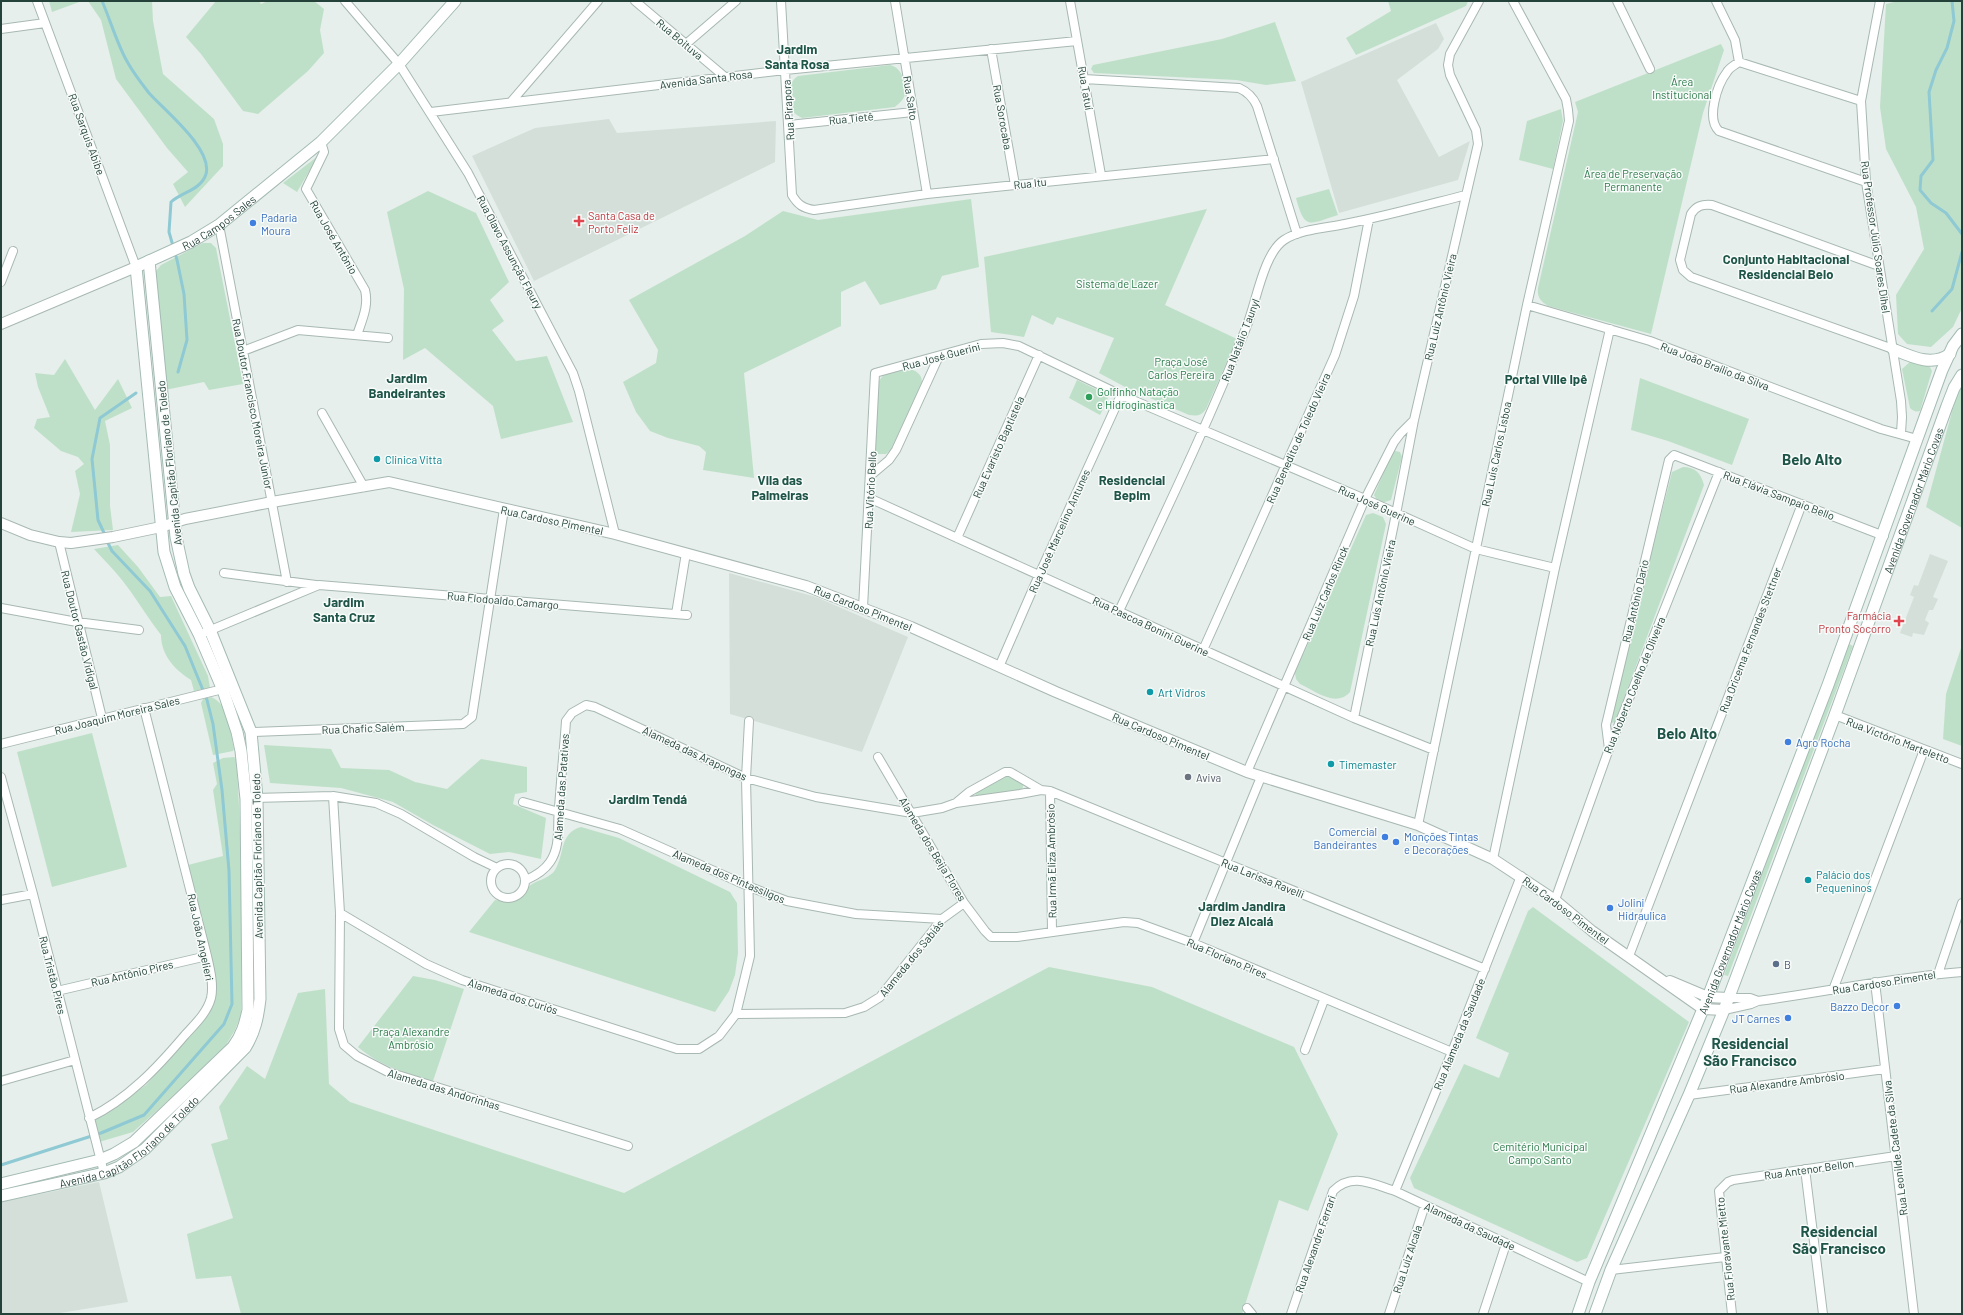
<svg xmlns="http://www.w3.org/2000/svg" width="1963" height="1315" font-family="Barlow,sans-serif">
  <rect width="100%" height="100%" fill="#e6efeb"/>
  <path fill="#d4dfda" d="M1436 23 1444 39 1438 49 1397 80 1439 157 1470 141 1458 180 1339 213 1301 82Z
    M609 119 617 133 776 121 775 162 534 281 472 156 535 128Z
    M1930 554 1948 561 1933 597 1938 599 1933 610H1929L1925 620 1929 623 1924 635 1913 633 1912 637 1900 633 1914 597 1910 595 1914 585 1918 586Z
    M729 573 816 597 908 637 862 752 730 714Z
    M99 1182 128 1302 54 1314H1V1202Z"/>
  <path fill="#bfe0c8" d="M49 1H82L52 12Z
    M88 1H152L153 21 163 74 214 119 223 144V166L185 207 173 184 188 172 167 148 116 79 101 20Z
    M216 1H259L261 4 268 1H314L324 9 320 30 324 53 308 71 258 114 243 111 201 54 186 37Z
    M1388 1H1468L1466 6 1356 55 1346 38 1391 11Z
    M1898 1H1962V308L1953 327 1931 347 1907 344 1898 334 1896 295 1924 249 1916 207 1886 149 1880 107 1886 4Z
    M1275 22 1296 81 1266 85 1236 80 1094 73 1091 69 1093 65 1222 39Z
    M1721 44 1724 50 1703 113 1651 334 1548 306C1540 301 1537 297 1538 288L1578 112 1575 102Z
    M890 65C901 67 907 83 905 94 904 100 899 103 895 107L802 118C799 116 794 114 792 110 786 100 788 82 798 76Z
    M1561 109 1563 121 1553 169 1519 160 1527 121Z
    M318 156 297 192 283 183Z
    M1329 189 1338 215C1309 224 1305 231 1296 198Z
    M428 191 476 213 509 282 490 300 504 321 492 330 516 361 547 356 573 422 501 439 493 406 425 348 403 360 404 289 387 212Z
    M971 199 979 267 942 276 936 289 880 305 865 281 841 292V326L744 373 754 478 703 470 706 452 699 446 668 438 650 431 636 412 623 382 656 363 658 350 629 300 745 236 783 211 818 220Z
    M1207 209 1165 305 1237 339 1206 409C1201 416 1197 416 1189 415L1127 388 1099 373 1114 338 1057 317 1053 325 1032 315 1024 337 991 332 984 257Z
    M203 243H211L216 248 243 384 209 390 204 382 165 390 155 281 156 271 161 265Z
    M65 359 95 410 118 379 132 408 105 421 110 445V506L113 530 71 532 80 494 75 471 84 464 78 457 61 451 34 428 37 419 50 417 38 387 35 373 54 375Z
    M1912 360 1930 367 1932 371 1920 411C1916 412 1913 411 1910 408L1902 369Z
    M911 369C918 372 922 375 922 383L891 450 886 454H877L873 450 879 381 884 374Z
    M1640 378 1749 419 1732 465 1668 441 1631 430Z
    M1077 380 1108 395 1107 402 1100 415 1069 398Z
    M1962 383V528L1926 507 1959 386Z
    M1395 451 1400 452 1402 457 1391 500 1382 503 1377 500 1374 495 1392 453Z
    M1683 467C1695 467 1701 473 1704 485L1615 722 1612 723 1609 720 1672 472Z
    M1373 513 1383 517 1386 524 1350 692C1336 708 1315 691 1300 684L1296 679 1295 673 1366 515Z
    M118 545 138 567 160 597 171 596 208 676 210 688 194 691 191 680C175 670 161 655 161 635 150 621 141 606 131 592 120 576 107 563 94 549Z
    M1849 644 1853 646 1728 976 1724 975Z
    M1962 645V746L1943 739 1946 694Z
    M211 697C229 704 230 731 234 749L233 751 213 755 201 703 203 699Z
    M92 733 127 867 52 887 17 752Z
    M264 745 331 749 341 768 389 770 415 782 447 789 481 759 527 767V792L515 794 513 804 546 818 541 859 509 852 490 854 433 825 393 802 341 788 270 783Z
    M234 757 236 759C243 844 241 930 241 1015L235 1030 226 1045 161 1107 133 1132 99 1142 93 1121 146 1085 209 1014 215 1000 214 977 212 959 188 865 223 856 213 790 217 784 213 763 223 758Z
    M1005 774 1024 783 1022 790 976 796 975 792Z
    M581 827 619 838 730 892 737 903 738 953 735 975 729 991 715 1012 469 932 495 900C507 902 516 901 525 891 528 888 529 886 532 884 539 880 551 877 555 870 565 854 559 833 581 827Z
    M1533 907 1689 1022 1587 1258 1577 1262 1414 1188 1410 1178 1464 1064 1499 1078 1509 1053 1476 1038 1528 911Z
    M1049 967 1152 987 1294 1047 1338 1134 1308 1211 1279 1200 1242 1314H241L231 1276 196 1279 187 1234 233 1218 211 1144 228 1139 219 1107 247 1066 265 1079 298 993 325 989 329 1084 350 1102 624 1193Z
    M413 976 435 980 464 989 433 1081C405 1073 380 1066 358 1047Z"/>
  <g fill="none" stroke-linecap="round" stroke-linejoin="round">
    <path stroke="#8ec9d4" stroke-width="3" d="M102 1C110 19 118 47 128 63 134 74 142 84 149 93 164 110 213 149 206 174 201 190 182 192 171 202L169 232 177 260 184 294 187 340 178 372
      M1952 1 1954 21 1947 48 1936 70 1929 92 1933 160 1921 176 1920 190 1931 203 1946 213 1962 234
      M1932 311 1952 289 1962 252
      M105 535 98 520 92 459 100 418 136 393
      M1 1165 101 1133 144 1115 224 1024 232 1004 229 871 222 790 213 724 207 700 185 646 150 591 112 551 107 541"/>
    <g stroke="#a8b8b2" stroke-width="10">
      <path id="minor" d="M37 1 136 267
        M345 1 399 64 468 173 573 373 579 391 615 534
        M635 1 725 77
        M781 1 792 195C798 205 803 208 814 210L927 194 1274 159
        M895 1 927 194
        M1070 1 1101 175
        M1617 1 1650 69
        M1716 1 1735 40 1739 62
        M1880 1 1861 101 1866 182 1901 401 1902 417 1901 433
        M1 29 45 23
        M686 44 736 1
        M991 49 1015 185
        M1084 79 1239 88C1248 92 1253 97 1257 106L1297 234
        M1861 101 1739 62C1735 65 1729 68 1727 72 1717 85 1706 119 1719 131L1866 182
        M511 102 598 1
        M431 112 785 70 1077 41
        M789 125 913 112
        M321 142 324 152 306 189 365 290C369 306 362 320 357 335
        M219 225 287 582
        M1879 266 1712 205C1702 204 1696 206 1691 214L1680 260 1683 270 1691 277 1893 349
        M1 282 13 251
        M1527 305 1650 341 1881 429 1917 439
        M243 351 298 330 388 338
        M322 413 364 487
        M870 476 889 460 896 450 939 356
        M869 498 1354 718 1434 750
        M957 538 1039 355
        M59 542 102 718
        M224 573 316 585
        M1 608 77 622 139 630
        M863 608 875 373 981 344 1003 343 1019 346 1121 395 1365 499 1476 549 1555 568
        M1119 611C1163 517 1208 424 1246 328 1256 304 1263 254 1284 240 1301 229 1326 228 1345 224 1386 216 1426 205 1466 195
        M676 614 686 553
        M206 632 319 585 687 615
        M1203 650 1335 355 1354 296 1369 219
        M999 667 1039 575 1121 395
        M1835 715 1962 764
        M1354 718 1396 514 1414 420 1478 144 1476 130 1450 75 1448 65 1450 54 1479 1
        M251 732 463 724 472 717 504 509
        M1 744 227 688
        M1609 749 1606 725 1669 460 1674 455 1884 536
        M878 757 964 903 985 931 991 937H1017L1124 922 1138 923 1193 943 1452 1052
        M1247 772 1365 499 1394 442 1400 434 1414 420
        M1 777 33 894 104 1173
        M1050 791 1052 932
        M333 796 340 913 339 1029 344 1045 357 1056 388 1072 628 1146
        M253 798 333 796 376 803 401 814 474 857 497 868
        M523 802 620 829 750 887 787 901 856 914 942 919
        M957 802 969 792 1005 772H1010L1041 790
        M1418 825 1527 305 1569 121 1568 110 1566 99 1513 1
        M1493 859 1555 568 1610 329
        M491 881a17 17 0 1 1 34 0a17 17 0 1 1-34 0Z
        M526 880C535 876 544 871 550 862 561 846 557 826 559 808 561 779 564 750 566 721L572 713 586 705 595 707 746 778 816 797 912 813 942 808 956 803 1020 794 1041 790 1050 791 1485 969
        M1 900 33 894
        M1555 900 1609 749 1719 472
        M340 913 426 964 462 980 677 1049H699L719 1036 736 1014 750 956 746 778 749 721
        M1193 943 1261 777
        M1629 956 1802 504
        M1938 974 1962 903
        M1875 982 1914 1314
        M1833 990 1924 750
        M57 991 207 956
        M1728 998H1750L1758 1001
        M1724 1010 1751 1004 1758 1001C1826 992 1893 977 1962 972
        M736 1014 845 1013 864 1007 880 997 942 919 964 903
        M1305 1050 1324 1000
        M1 1081 75 1060
        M1689 1095 1885 1069
        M89 1118C128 1099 157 1068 185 1035 195 1024 207 1013 211 998 214 985 210 969 207 956L144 708
        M1805 1169 1823 1314
        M1395 1191 1452 1052 1521 876
        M1611 1270 1725 1257
        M1247 1308 1252 1314
        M1291 1314 1333 1191C1352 1172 1372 1184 1395 1191L1589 1282
        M1389 1314 1425 1205
        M1483 1314 1506 1244
        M1732 1314 1719 1191 1728 1182 1733 1180 1896 1156"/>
    </g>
    <g stroke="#a8b8b2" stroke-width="12">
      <path id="tertiary" d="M1 324 136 267
        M1 523 30 535 59 542 71 543 113 537 161 527 185 519 272 502 389 482 615 534 806 586 911 627 1056 692 1247 772 1418 825 1493 859 1555 900 1592 931 1703 1009 1724 1010
        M1670 981 1708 997 1728 998"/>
    </g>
    <g stroke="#a4bbb3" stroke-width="13">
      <g id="secondary">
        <path d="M1893 349C1912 357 1932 367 1950 354"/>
        <path id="s1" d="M1 1184 100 1160 114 1154 134 1142 233 1047C242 1035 245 1024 248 1010L246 799 241 751 237 732 223 690 199 634 175 587 164 552 136 267 191 242 219 225 321 142 399 64 455 1"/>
        <path id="s2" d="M1 1196 104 1173 119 1167 145 1149 245 1048C255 1032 258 1017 260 999L257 798 251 732 210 630 189 588 184 574 176 537 149 261"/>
        <path id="s3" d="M1578 1314 1589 1282 1708 997 1828 685 1942 370 1953 346 1962 334"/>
        <path id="s4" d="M1595 1314 1611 1270 1689 1095 1724 1010 1835 715 1947 406 1954 388 1962 375"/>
      </g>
    </g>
    <use href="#minor" stroke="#fff" stroke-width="8"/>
    <use href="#tertiary" stroke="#fff" stroke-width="10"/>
    <use href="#secondary" stroke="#fff" stroke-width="11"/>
  </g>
  <g fill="#e0444e" stroke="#f7fbf9" stroke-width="1.5">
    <path d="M577 215h4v4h4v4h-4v4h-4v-4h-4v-4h4z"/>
    <path d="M1897 615h4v4h4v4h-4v4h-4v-4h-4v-4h4z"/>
  </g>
  <g fill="#3f7fe0" stroke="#f7fbf9" stroke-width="1.5">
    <circle cx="253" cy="223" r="4"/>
    <circle cx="1788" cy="742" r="4"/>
    <circle cx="1385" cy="837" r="4"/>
    <circle cx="1396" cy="842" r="4"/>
    <circle cx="1610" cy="908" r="4"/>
    <circle cx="1897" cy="1006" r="4"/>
    <circle cx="1788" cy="1018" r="4"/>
  </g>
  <circle fill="#2e9e5b" stroke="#f7fbf9" stroke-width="1.5" cx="1089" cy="397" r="4"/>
  <g fill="#0f9aa8" stroke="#f7fbf9" stroke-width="1.5">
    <circle cx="377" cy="459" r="4"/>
    <circle cx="1150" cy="692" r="4"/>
    <circle cx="1331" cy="764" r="4"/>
    <circle cx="1808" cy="880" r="4"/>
  </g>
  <circle fill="#6b7280" stroke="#f7fbf9" stroke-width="1.5" cx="1188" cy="777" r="4"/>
  <circle fill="#5c6f8a" stroke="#f7fbf9" stroke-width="1.5" cx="1776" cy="964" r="4"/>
  <g text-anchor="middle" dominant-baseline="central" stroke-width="3" stroke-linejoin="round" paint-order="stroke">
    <g font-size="11" fill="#24423a" stroke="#f7fbf9">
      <text transform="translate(680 39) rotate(40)">Rua Boituva</text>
      <text transform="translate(706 79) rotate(-7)">Avenida Santa Rosa</text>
      <text transform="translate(1086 88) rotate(80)">Rua Tatuí</text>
      <text transform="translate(911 98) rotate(81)">Rua Salto</text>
      <text transform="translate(788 110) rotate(-94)">Rua Pirapora</text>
      <text transform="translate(1003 117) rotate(80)">Rua Sorocaba</text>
      <text transform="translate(851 118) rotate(-6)">Rua Tietê</text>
      <text transform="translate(87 134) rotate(70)">Rua Sarquis Abibe</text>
      <text transform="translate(1030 183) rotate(-6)">Rua Itu</text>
      <text stroke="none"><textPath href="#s1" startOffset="1172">Rua Campos Sales</textPath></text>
      <text transform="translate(334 237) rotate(60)">Rua José Antônio</text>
      <text transform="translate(1876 237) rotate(82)">Rua Professor Júlio Soares Dihel</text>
      <text transform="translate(510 252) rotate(62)">Rua Olavo Assunção Fleury</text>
      <text transform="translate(1440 307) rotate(-77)">Rua Luiz Antônio Vieira</text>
      <text transform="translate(1240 340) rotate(-69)">Rua Natálio Taunyl</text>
      <text transform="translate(941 356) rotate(-15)">Rua José Guerini</text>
      <text transform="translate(1715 366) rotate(21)">Rua João Braílio da Silva</text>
      <text transform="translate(253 404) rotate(79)">Rua Doutor Francisco Moreira Júnior</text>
      <text transform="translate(1298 438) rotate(-66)">Rua Benedito de Toledo Vieira</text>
      <text transform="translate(998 447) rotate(-66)">Rua Evaristo Baptistela</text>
      <text transform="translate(1496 454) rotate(-78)">Rua Luis Carlos Lisboa</text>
      <text transform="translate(169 463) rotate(-96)">Avenida Capitão Floriano de Toledo</text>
      <text transform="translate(870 490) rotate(-87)">Rua Vitório Bello</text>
      <text transform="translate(1779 495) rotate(21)">Rua Flávia Sampaio Bello</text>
      <text stroke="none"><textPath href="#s4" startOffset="874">Avenida Governador Mário Covas</textPath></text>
      <text transform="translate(1377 505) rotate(24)">Rua José Guerine</text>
      <text transform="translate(552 520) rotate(12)">Rua Cardoso Pimentel</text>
      <text transform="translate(1059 531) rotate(-66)">Rua José Marcelino Antunes</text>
      <text transform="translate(1325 593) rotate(-67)">Rua Luiz Carlos Rinck</text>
      <text transform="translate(1380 593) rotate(-78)">Rua Luís Antônio Vieira</text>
      <text transform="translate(503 600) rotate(5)">Rua Flodoaldo Camargo</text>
      <text transform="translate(1635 601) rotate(-77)">Rua Antônio Dario</text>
      <text transform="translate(863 608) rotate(22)">Rua Cardoso Pimentel</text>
      <text transform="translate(1151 626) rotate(25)">Rua Pascoa Bonini Guerine</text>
      <text transform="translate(80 630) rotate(76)">Rua Doutor Gastão Vidigal</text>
      <text transform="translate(1750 640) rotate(-69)">Rua Oricema Fernandes Stettner</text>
      <text transform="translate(1634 685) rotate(-68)">Rua Noberto Coelho de Oliveira</text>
      <text transform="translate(117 715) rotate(-14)">Rua Joaquim Moreira Sales</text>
      <text transform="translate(363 728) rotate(-2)">Rua Chafic Salém</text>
      <text transform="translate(1161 736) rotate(23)">Rua Cardoso Pimentel</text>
      <text transform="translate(1898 740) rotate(21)">Rua Victório Marteletto</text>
      <text transform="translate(695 753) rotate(25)">Alameda das Arapongas</text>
      <text transform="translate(561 787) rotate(-86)">Alameda das Patativas</text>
      <text transform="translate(933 849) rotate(59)">Alameda dos Beija Flores</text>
      <text transform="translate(257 856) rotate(-91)">Avenida Capitão Floriano de Toledo</text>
      <text transform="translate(1051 861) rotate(-91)">Rua Irmã Eliza Ambrósio</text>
      <text transform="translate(729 876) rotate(23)">Alameda dos Pintassilgos</text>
      <text transform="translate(1263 878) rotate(22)">Rua Larissa Ravelli</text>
      <text transform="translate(1566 910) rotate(37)">Rua Cardoso Pimentel</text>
      <text transform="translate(201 937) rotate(78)">Rua João Angelieri</text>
      <text stroke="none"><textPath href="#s3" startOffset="402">Avenida Governador Mário Covas</textPath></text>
      <text transform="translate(911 958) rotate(-51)">Alameda dos Sabiás</text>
      <text transform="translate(1227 958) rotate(23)">Rua Floriano Pires</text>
      <text transform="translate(132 973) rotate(-13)">Rua Antônio Pires</text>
      <text transform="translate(53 975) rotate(76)">Rua Tristão Pires</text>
      <text transform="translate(1884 982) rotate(-9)">Rua Cardoso Pimentel</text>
      <text transform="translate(513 996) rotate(18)">Alameda dos Curiós</text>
      <text transform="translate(1459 1034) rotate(-68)">Rua Alameda da Saudade</text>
      <text transform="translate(1787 1082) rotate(-7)">Rua Alexandre Ambrósio</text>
      <text transform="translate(444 1089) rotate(17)">Alameda das Andorinhas</text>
      <text stroke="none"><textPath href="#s2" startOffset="143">Avenida Capitão Floriano de Toledo</textPath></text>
      <text transform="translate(1895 1148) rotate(-97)">Rua Leonilde Cadete da Silva</text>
      <text transform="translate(1809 1169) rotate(-8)">Rua Antenor Bellon</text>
      <text transform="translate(1470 1226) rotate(25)">Alameda da Saudade</text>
      <text transform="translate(1315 1244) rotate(-71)">Rua Alexandre Ferrari</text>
      <text transform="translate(1725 1249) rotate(-96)">Rua Fioravante Mietto</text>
      <text transform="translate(1407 1259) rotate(-72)">Rua Luiz Alcala</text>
    </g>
    <g font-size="11" fill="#2d7a4b" stroke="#f7fbf9">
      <text x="1682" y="81">Área<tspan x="1682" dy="13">Institucional</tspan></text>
      <text x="1633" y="173">Área de Preservação<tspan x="1633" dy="13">Permanente</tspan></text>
      <text x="1117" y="283">Sistema de Lazer</text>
      <text x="1181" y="361">Praça José<tspan x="1181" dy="13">Carlos Pereira</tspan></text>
      <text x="411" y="1031">Praça Alexandre<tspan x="411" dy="13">Ambrósio</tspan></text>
      <text x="1540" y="1146">Cemitério Municipal<tspan x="1540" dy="13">Campo Santo</tspan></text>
    </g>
    <g font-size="11" fill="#be3a42" stroke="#f7fbf9" text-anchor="start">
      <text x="588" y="215">Santa Casa de<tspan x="588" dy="13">Porto Feliz</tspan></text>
      <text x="1891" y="615" text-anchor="end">Farmácia<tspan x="1891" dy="13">Pronto Socorro</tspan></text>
    </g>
    <g font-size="11" fill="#366cbe" stroke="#f7fbf9" text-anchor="start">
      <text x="261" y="217">Padaria<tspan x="261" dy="13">Moura</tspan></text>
      <text x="1796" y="742">Agro Rocha</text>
      <text x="1377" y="831" text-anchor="end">Comercial<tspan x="1377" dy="13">Bandeirantes</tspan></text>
      <text x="1404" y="836">Monções Tintas<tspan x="1404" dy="13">e Decorações</tspan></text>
      <text x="1618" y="902">Jolini<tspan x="1618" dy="13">Hidraulica</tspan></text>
      <text x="1889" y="1006" text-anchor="end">Bazzo Decor</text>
      <text x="1780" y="1018" text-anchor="end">JT Carnes</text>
    </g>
    <g font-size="11" fill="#27864d" stroke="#f7fbf9" text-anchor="start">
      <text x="1097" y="391">Golfinho Natação<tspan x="1097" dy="13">e Hidroginastica</tspan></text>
    </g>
    <g font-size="11" fill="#0d838f" stroke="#f7fbf9" text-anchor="start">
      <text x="385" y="459">Clinica Vitta</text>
      <text x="1158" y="692">Art Vidros</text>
      <text x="1339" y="764">Timemaster</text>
      <text x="1816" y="874">Palácio dos<tspan x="1816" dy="13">Pequeninos</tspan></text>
    </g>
    <g font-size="11" fill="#5b616d" stroke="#f7fbf9" text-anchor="start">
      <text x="1196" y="777">Aviva</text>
    </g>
    <g font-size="11" fill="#4e5e75" stroke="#f7fbf9" text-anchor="start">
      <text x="1784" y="964">B</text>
    </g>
    <g font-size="13" font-weight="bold" fill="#1f5548" stroke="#f7fbf9">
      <text x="797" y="49">Jardim<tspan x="797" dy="15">Santa Rosa</tspan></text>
      <text x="1786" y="259">Conjunto Habitacional<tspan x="1786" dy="15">Residencial Belo</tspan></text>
      <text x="407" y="378">Jardim<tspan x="407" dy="15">Bandeirantes</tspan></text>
      <text x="1546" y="379">Portal Ville Ipê</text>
      <text x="780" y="480">Vila das<tspan x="780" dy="15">Palmeiras</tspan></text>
      <text x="1132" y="480">Residencial<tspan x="1132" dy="15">Bepim</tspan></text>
      <text x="344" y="602">Jardim<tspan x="344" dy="15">Santa Cruz</tspan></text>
      <text x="648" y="799">Jardim Tendá</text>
      <text x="1242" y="906">Jardim Jandira<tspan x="1242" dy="15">Diez Alcalá</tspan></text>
    </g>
    <g font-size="15" font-weight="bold" fill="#1f5548" stroke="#f7fbf9">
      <text x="1812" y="459">Belo Alto</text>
      <text x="1687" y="733">Belo Alto</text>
      <text x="1750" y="1043">Residencial<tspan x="1750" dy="17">São Francisco</tspan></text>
      <text x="1839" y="1231">Residencial<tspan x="1839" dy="17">São Francisco</tspan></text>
    </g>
  </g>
  <rect width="1963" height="1315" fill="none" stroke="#24423a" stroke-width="4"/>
</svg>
